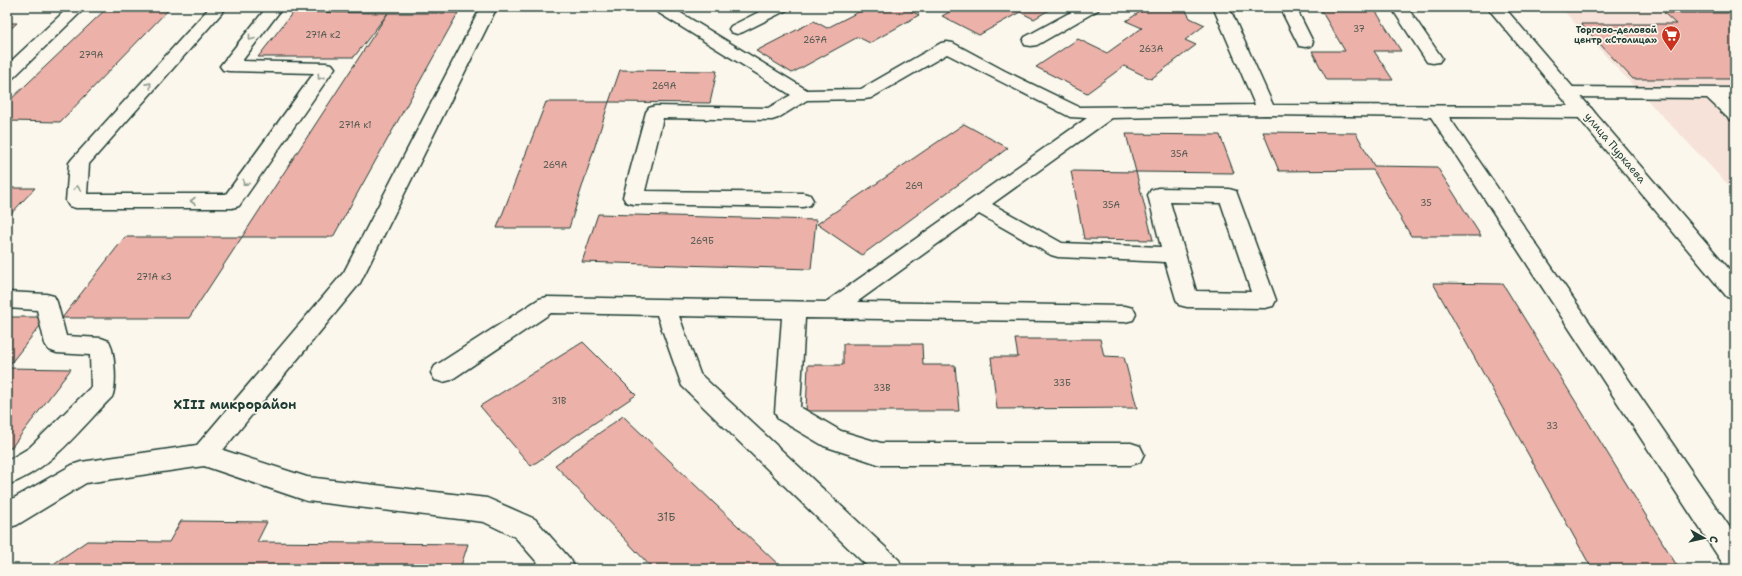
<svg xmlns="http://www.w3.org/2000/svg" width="1742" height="576" font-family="'Shantell Sans',sans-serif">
  <rect width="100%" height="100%" fill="#fbf7ec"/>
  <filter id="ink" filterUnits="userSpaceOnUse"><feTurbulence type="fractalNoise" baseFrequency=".025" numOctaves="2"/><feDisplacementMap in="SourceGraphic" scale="8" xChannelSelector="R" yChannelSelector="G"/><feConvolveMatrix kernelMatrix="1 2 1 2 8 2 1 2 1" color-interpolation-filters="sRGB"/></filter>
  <g filter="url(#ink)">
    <path fill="#f6e2d8" d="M1560 7H1735V192L1631 83Z"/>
    <path fill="#ecb1a9" stroke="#1f3d34" d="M108 7H171L60 122 7 121V103Z
      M868 7H904L919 15 870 43 858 37 792 73 756 51 814 21 827 28Z
      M958 7H1054L1034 19 1020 12 979 35 942 16Z
      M1141 7H1184L1190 18 1205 25 1185 40 1196 45 1151 79 1124 66 1087 93 1036 67 1078 39 1107 53 1142 28 1126 21 1143 10Z
      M1319 7H1373L1401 51H1374L1393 80H1327L1312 51H1345Z
      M293 12 388 13 354 57H258Z
      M388 13H458L333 237H242Z
      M1664 13H1735V79H1633L1581 24H1676Z
      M7 23H17L7 32Z
      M620 70 717 71 710 103 609 102Z
      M546 102H609L569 228H497Z
      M964 124 1008 148 862 255 817 224Z
      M1263 132 1356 133 1374 166 1437 167 1481 236H1411L1373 170 1279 171Z
      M1126 134 1220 135 1234 173 1136 172Z
      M1071 171 1136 172 1153 240 1084 239Z
      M7 188H35L7 218Z
      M598 214 816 220 811 269 582 262Z
      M125 237H242L189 318H62Z
      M1433 283 1503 284 1679 569H1592Z
      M7 317H47L11 363H7Z
      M1015 339H1100L1104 356 1124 357 1137 408 997 409 991 357H1018Z
      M583 342 636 395 531 466 480 406Z
      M843 344H922L923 365H955L959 411H806L808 365H843Z
      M7 368 71 369 11 448H7Z
      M623 416 783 569H653L555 465Z
      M181 521 267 522 257 542 468 544 460 569H46L87 541 169 542Z"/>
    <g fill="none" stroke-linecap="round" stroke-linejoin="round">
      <g stroke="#1f3d34" stroke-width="3">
        <path id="minor" d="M69 7H86L13 78 7 79V65Z
          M210 7H227L89 164 87 194H226L314 73 229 71 223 70 220 66 267 7H283L242 61 326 63 332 64 335 68 239 206 232 208H76L69 206 66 201 69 163 72 159Z
          M481 7H497L360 283 223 450 307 477 487 498 535 519 571 560 575 569H543L515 537 484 522 307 501 204 466 86 483 17 525 7 528V502L72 465 81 462 197 445 344 272Z
          M652 7H671L807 90 861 89 941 43 947 42 953 43 1005 71 1079 107 1255 105 1213 7H1229L1273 105 1585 106 1591 108 1594 112 1591 116 1585 118 1449 117 1735 535V569L1725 567 1431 117 1266 115 1112 118 992 204 1062 243 1161 247 1148 195 1151 190 1158 188 1229 189 1236 191 1276 300 1273 306 1265 308 1187 307 1179 305 1176 299 1165 262 1058 257 1051 255 979 214 857 302 1125 306 1133 308 1136 314 1133 320 1125 322 805 318 800 407 841 431 881 443H1131L1140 446 1144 454 1140 462 1131 465H881L824 446 778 419 775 412 782 318 679 316 700 374 899 560 903 569H870L682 386 657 315 551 313 451 380 443 382 435 380 431 373 435 366 539 299 547 297 826 302 1087 118 1070 117 947 54 871 98 865 99 807 100 778 118 772 120 663 118 645 191 803 193 810 195 813 200 810 205 803 207 633 204 626 202 623 197 646 112 649 108 655 106 768 108 791 95 654 10ZM1170 202 1221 203 1251 292 1196 291Z
          M769 7H789L787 10 743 32 737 34 731 32 729 29 731 26Z
          M1080 7H1100L1098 10 1037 45 1031 46 1025 45 1023 41 1025 37Z
          M1285 7H1301L1299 14 1313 42 1311 46 1305 47 1299 46 1283 14Z
          M1391 7H1407L1442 58 1439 62 1433 63 1427 62Z
          M1568 87 1735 88V98H1728L1735 105V121L1729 119 1707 98 1568 97 1562 96 1559 92 1562 88Z
          M7 292 46 294 54 296 57 302 66 336 101 338 109 341C115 352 117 386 112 397 80 429 51 470 7 485V461L29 448 91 387 90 355 57 353 49 350 45 344 37 310 7 308Z"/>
      </g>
      <g stroke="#1f3d34" stroke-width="3">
        <path id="major" d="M1487 7H1504L1735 276V299L1727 297Z"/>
      </g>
      <use href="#minor" fill="#fbf7ec" fill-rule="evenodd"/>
      <use href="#major" fill="#fbf7ec" fill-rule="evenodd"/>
    </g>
    <defs><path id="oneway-chevron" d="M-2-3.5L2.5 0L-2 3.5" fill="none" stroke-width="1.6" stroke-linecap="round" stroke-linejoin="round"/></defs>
    <g stroke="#8d9a90">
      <use href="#oneway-chevron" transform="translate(251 38) rotate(128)"/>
      <use href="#oneway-chevron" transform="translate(320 77) rotate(125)"/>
      <use href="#oneway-chevron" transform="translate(149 85) rotate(-48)"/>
      <use href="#oneway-chevron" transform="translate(245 183) rotate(125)"/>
      <use href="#oneway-chevron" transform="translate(77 188) rotate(-86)"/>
      <use href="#oneway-chevron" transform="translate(193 201) rotate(-180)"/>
    </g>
  </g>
  <defs>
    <g id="supermarket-pin" transform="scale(1)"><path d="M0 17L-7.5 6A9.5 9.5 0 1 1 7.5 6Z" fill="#c8321e" stroke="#fbf7ec"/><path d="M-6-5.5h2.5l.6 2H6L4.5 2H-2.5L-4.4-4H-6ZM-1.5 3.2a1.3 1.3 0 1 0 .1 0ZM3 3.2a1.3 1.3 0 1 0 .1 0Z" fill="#fff"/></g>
  </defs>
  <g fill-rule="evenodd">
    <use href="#supermarket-pin" x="1671" y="35"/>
  </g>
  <g text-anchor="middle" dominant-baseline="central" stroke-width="3.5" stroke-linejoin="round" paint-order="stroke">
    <g font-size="9" fill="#525a51">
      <text x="1359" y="29">37</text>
      <text x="323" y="35">271А к2</text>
      <text x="815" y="40">267А</text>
      <text x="1151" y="49">263А</text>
      <text x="91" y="55">279А</text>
      <text x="664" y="86">269А</text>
      <text x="355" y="125">271А к1</text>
      <text x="1179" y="154">35А</text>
      <text x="555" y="165">269А</text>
      <text x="914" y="186">269</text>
      <text x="1426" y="203">35</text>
      <text x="1111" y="205">35А</text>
      <text x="702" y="241">269Б</text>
      <text x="154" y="277">271А к3</text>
      <text x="1062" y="383">33Б</text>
      <text x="882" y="388">33В</text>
      <text x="559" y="401">31В</text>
      <text x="1552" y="426">33</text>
    </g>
    <g font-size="9" font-weight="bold" fill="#1f3d34" stroke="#fbf7ec" text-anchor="end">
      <text x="1657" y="30">Торгово-деловой<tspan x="1657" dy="10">центр «Столица»</tspan></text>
    </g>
    <g font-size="11" fill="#1f3d34" stroke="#fbf7ec">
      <text transform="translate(1615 148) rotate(50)">улица Пуркаева</text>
    </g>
    <g font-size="11" fill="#525a51">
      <text x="666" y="517">31Б</text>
    </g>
    <g font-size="13" font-weight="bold" fill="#1f3d34" stroke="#fbf7ec">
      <text x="235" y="404">XIII микрорайон</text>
    </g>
  </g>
  <rect width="1742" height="576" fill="none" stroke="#fbf7ec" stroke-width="24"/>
  <rect x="12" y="12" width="1718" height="552" fill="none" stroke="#1f3d34" stroke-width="1.5" filter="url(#ink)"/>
  <g transform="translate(1704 538) rotate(98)" stroke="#fbf7ec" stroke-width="3" paint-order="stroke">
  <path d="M0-3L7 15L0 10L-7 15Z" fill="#1f3d34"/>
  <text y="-6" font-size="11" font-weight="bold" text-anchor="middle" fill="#1f3d34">С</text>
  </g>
</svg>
